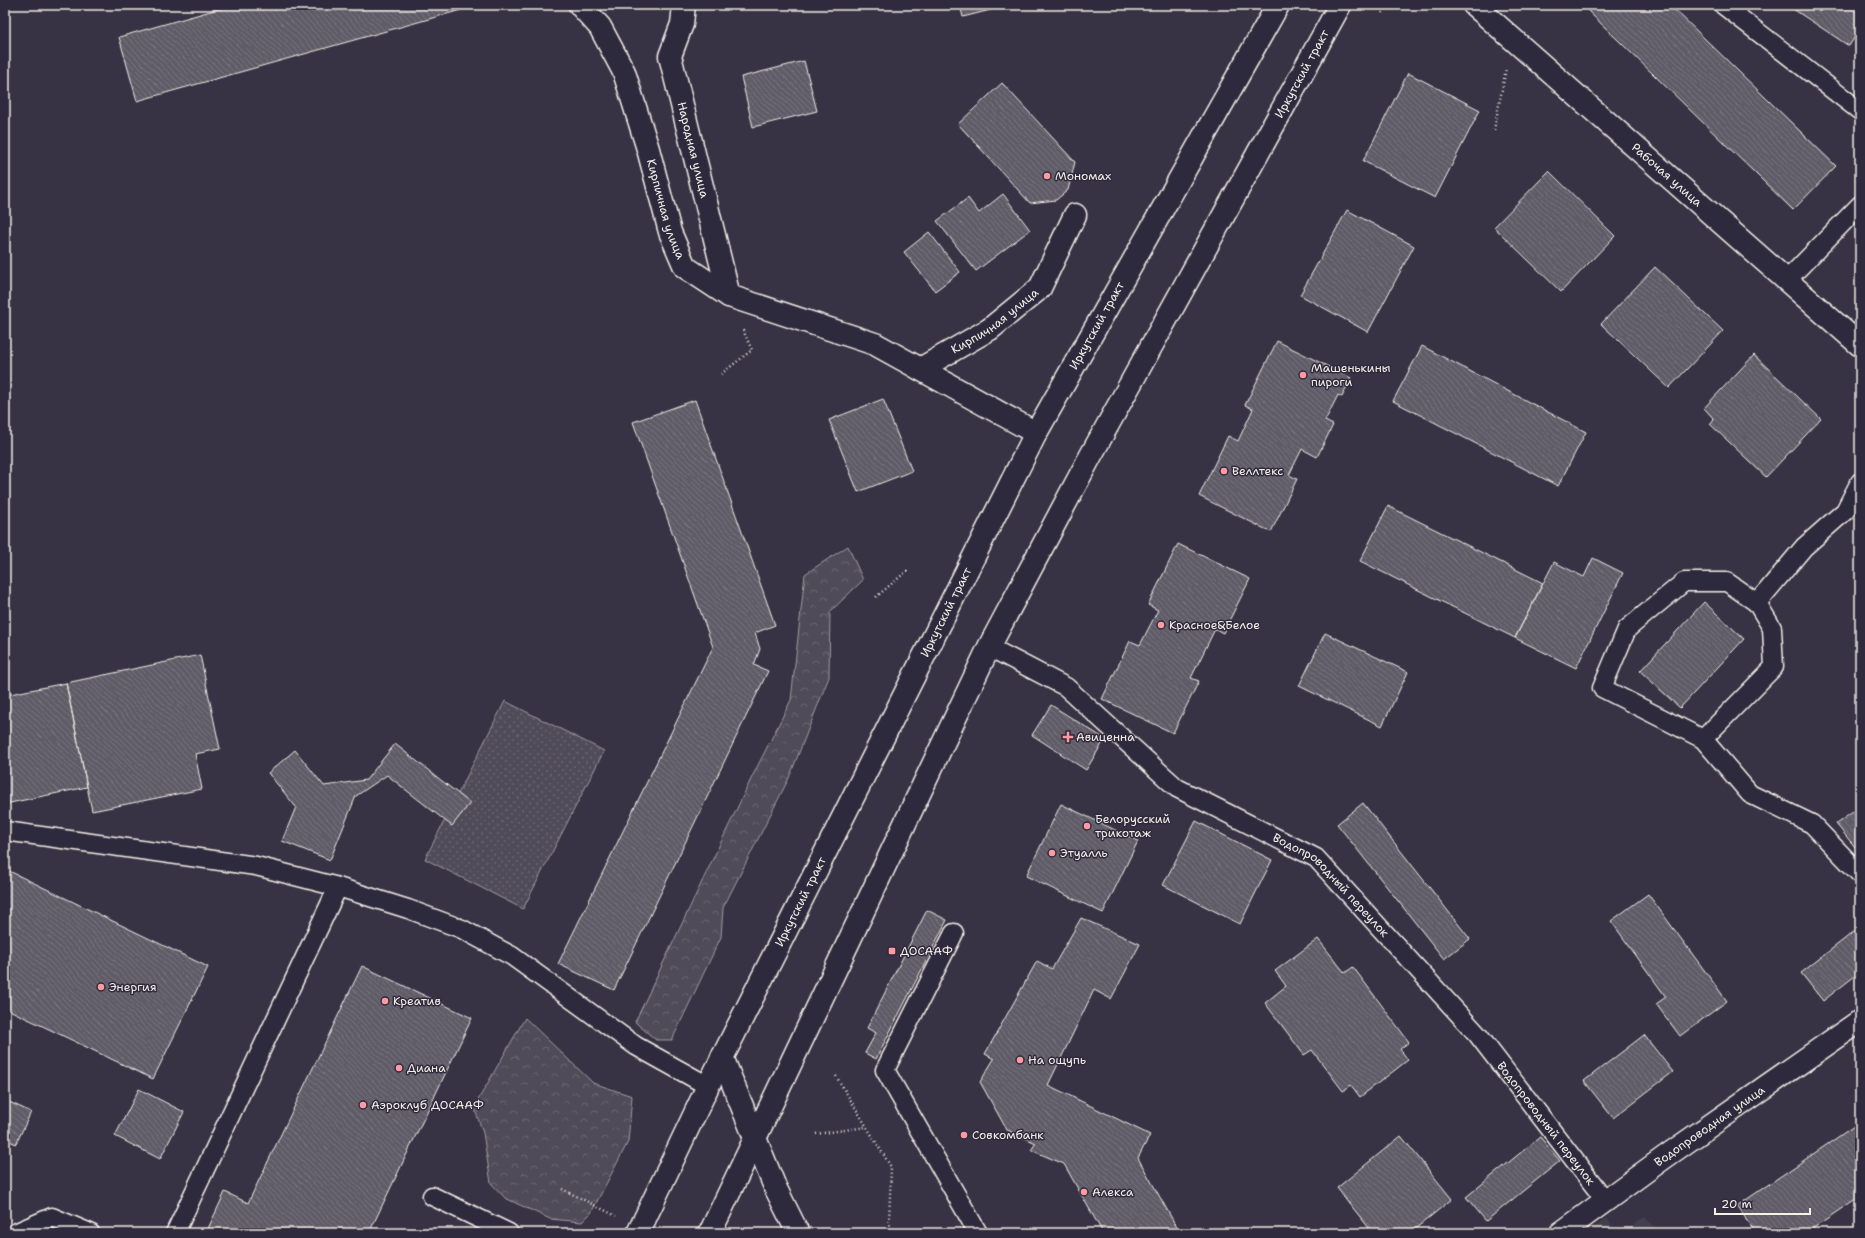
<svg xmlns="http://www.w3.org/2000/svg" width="1865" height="1238" font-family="'Shantell Sans',sans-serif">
  <defs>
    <pattern id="forest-crowns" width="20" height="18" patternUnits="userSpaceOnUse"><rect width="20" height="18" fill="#504b59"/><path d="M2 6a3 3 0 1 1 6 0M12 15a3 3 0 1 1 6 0" fill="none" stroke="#6a6571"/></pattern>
    <pattern id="park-dots" width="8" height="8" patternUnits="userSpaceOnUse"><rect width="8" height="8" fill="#504b59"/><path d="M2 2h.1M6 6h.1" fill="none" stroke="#6a6571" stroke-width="1.8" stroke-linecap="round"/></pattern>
    <pattern id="building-back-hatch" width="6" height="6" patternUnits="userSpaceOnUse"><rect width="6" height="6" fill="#5f5c67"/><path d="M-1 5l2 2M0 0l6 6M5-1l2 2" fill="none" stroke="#77747d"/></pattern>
  </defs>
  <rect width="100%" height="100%" fill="#373244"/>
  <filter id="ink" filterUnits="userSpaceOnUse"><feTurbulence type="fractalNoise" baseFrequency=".025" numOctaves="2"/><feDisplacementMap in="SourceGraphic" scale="8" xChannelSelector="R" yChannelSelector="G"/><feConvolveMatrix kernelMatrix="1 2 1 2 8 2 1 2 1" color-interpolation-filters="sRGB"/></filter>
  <g filter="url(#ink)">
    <path fill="#433f4e" d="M1645 1217 1659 1233H1623Z
      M1607 1218 1617 1233H1587Z"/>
    <path fill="url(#forest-crowns)" stroke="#a29ea0" d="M848 546 863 580 830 612 829 677 789 778 723 908 721 937 672 1040H656L635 1022 752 777 791 700 805 574Z
      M525 1018 593 1083 632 1096 628 1142 591 1213 582 1222 550 1219 505 1198 491 1183 483 1133 474 1107Z"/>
    <path fill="url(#park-dots)" stroke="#a29ea0" d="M505 701 604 751 523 909 425 859Z"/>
    <path fill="url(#building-back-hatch)" stroke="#f4f1e8" d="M232 5H459L461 10 137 101 119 37Z
      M960 5H1010L963 17Z
      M1586 5H1670L1836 166 1793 210 1584 7Z
      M1787 5H1860V29L1849 46Z
      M804 61 817 111 753 127 741 77Z
      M1408 73 1480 110 1435 198 1363 161Z
      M1002 83 1075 162 1068 190 1056 200 1030 203 958 124Z
      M1549 171 1615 236 1561 292 1494 227Z
      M1003 194 1030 230 976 271 937 221 968 198 979 213Z
      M1347 210 1414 246 1368 332 1300 295Z
      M929 232 960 272 935 291 904 252Z
      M1655 267 1723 331 1669 388 1601 324Z
      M1277 341 1351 378 1342 397 1338 395 1325 421 1333 425 1317 457 1302 449 1289 475 1297 479 1271 532 1199 496 1228 436 1238 441 1253 409 1245 405Z
      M1422 346 1586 432 1558 486 1393 401Z
      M1754 355 1821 419 1766 477 1710 424 1714 419 1704 408Z
      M883 399 912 471 858 492 829 420Z
      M695 400 775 625 755 633 760 649 754 665 768 671 614 990 558 964 713 647 633 422Z
      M1388 506 1543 583 1515 638 1360 561Z
      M1178 544 1250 579 1223 633 1215 629 1191 678 1199 681 1173 733 1102 699 1130 641 1140 645 1158 610 1148 605Z
      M1593 558 1623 573 1576 668 1515 638 1554 562 1584 577Z
      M1704 602 1744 639 1680 708 1640 671Z
      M1325 633 1408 672 1382 726 1299 686Z
      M200 655 220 749 195 754 202 789 92 811 66 683Z
      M66 683 87 787 5 804V695Z
      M1051 705 1105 739 1086 770 1032 735Z
      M395 744 470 803 452 826 387 775 356 796 330 860 282 841 296 807 268 773 295 750 324 786 366 780Z
      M1363 803 1470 939 1444 959 1337 824Z
      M1061 804 1138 841 1103 913 1026 876Z
      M1860 807V853L1836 824Z
      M1196 821 1272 860 1240 924 1163 885Z
      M5 869 208 967 153 1079 5 1008Z
      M1648 894 1727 1001 1680 1036 1656 1004 1666 997 1611 921Z
      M927 910 947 920 876 1059 865 1053 876 1033 867 1028Z
      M1081 918 1140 944 1111 999 1094 990 1048 1085 1150 1135 1138 1158 1180 1233H1103L1064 1164 1031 1150 1036 1143 1007 1130 980 1082 994 1059 985 1054 1037 961 1052 969Z
      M1860 927V972L1823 1001 1801 973Z
      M1318 939 1345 973 1353 967 1409 1042 1400 1049 1408 1060 1360 1097 1351 1085 1343 1091 1312 1050 1304 1055 1265 1003 1286 986 1275 971Z
      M362 966 472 1018 369 1233H206L225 1192 248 1203Z
      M1644 1035 1673 1072 1613 1118 1584 1081Z
      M139 1089 184 1112 160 1159 115 1136Z
      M5 1100 31 1112 16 1144 5 1139Z
      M1860 1122V1197L1807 1233H1756L1737 1206Z
      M1401 1136 1452 1199 1410 1233H1373L1337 1188Z
      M1540 1137 1560 1161 1486 1221 1466 1197Z"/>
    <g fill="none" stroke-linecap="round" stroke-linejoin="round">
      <g stroke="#f4f1e8" stroke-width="21">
        <g id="lane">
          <path d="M1723 5 1860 111"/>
          <path d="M1787 280 1860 205"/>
          <path d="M1860 482 1845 511 1804 547 1757 603 1727 582H1684L1627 629 1602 688 1703 739 1750 794 1812 824 1860 874"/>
          <path id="s1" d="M989 647 1066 687 1177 788 1316 858 1478 1035 1605 1200"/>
          <path d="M1703 739 1774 667 1772 628 1757 603"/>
          <path d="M5 831 256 866 338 887 408 909 462 929 512 956 636 1046 708 1086"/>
          <path d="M954 933 885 1070 978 1233"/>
          <path d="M432 1196 509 1233"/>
          <path d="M15 1233 52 1217 90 1233"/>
          <path d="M175 1233 338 887"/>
        </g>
      </g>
      <g stroke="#f4f1e8" stroke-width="25">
        <g id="street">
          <path id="s2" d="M580 5 600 27 624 72 648 149 670 232 685 267 729 296 875 344 1036 433"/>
          <path id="s3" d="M684 5 682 24 670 56 729 296"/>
          <path id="s4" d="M920 369 990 329 1040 288 1075 215"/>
          <path id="s5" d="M1561 1233 1665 1157 1860 1021"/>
        </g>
      </g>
      <g stroke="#f4f1e8" stroke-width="25">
        <g id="secondary">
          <path id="s6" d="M1474 5 1860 345"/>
          <path d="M722 1057 775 1187 798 1233"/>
        </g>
      </g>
      <g stroke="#f4f1e8" stroke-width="25">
        <g id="primary">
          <path id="s7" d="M638 1233 708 1086 1036 433 1278 5"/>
          <path id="s8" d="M710 1233 989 647 1090 457 1340 5"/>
        </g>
      </g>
      <path stroke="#f4f1e8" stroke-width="2.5" stroke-dasharray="1 3" stroke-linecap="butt" d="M1382 13 1387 5
        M1494 130 1506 69
        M721 374 752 350 743 330
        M876 597 908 570
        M836 1076 891 1167 889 1223 894 1233
        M816 1134 866 1127
        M562 1189 616 1216"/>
      <use href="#lane" stroke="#2f2a3d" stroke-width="18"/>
      <use href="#street" stroke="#2f2a3d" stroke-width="22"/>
      <use href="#secondary" stroke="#2f2a3d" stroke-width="22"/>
      <use href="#primary" stroke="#2f2a3d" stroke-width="22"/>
    </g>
  </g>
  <g fill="#ff9aa2" stroke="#2f2a3d" stroke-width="1.5">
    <circle cx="1047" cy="176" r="4"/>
    <circle cx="1303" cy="375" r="4"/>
    <circle cx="1224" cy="471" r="4"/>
    <circle cx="1161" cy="625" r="4"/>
    <path d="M1066 731h4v4h4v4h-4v4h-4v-4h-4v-4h4z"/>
    <circle cx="1087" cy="826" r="4"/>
    <circle cx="1052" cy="853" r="4"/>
    <rect x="888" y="947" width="8" height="8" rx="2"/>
    <circle cx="101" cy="987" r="4"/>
    <circle cx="385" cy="1001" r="4"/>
    <circle cx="1020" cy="1060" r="4"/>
    <circle cx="399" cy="1068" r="4"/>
    <circle cx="363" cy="1105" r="4"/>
    <circle cx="964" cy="1135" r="4"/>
    <circle cx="1084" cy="1192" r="4"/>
  </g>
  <g text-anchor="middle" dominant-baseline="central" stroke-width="3" stroke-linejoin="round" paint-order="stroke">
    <g font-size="12" fill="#f4f1e8" stroke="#2f2a3d">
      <text stroke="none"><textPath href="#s8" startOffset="1302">Иркутский тракт</textPath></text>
      <text stroke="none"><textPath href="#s3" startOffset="150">Народная улица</textPath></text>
      <text stroke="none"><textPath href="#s6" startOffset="257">Рабочая улица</textPath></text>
      <text stroke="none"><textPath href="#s2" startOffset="224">Кирпичная улица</textPath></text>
      <text stroke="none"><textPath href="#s4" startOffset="89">Кирпичная улица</textPath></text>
      <text stroke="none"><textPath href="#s7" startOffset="1017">Иркутский тракт</textPath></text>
      <text stroke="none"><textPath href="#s7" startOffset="693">Иркутский тракт</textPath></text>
      <text stroke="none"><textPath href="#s1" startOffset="421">Водопроводный переулок</textPath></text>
      <text stroke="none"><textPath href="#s7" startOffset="369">Иркутский тракт</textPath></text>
      <text stroke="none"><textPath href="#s1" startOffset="744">Водопроводный переулок</textPath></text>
      <text stroke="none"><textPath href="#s5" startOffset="183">Водопроводная улица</textPath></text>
    </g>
    <g font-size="12" fill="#f4f1e8" stroke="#2f2a3d" text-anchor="start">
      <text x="1055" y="176">Мономах</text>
      <text x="1311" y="368">Машенькины<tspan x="1311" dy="14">пироги</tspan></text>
      <text x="1232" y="471">Веллтекс</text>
      <text x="1169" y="625">Красное&amp;Белое</text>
      <text x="1076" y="737">Авиценна</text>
      <text x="1095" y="819">Белорусский<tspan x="1095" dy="14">трикотаж</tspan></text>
      <text x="1060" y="853">Этуалль</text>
      <text x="900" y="951">ДОСААФ</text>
      <text x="109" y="987">Энергия</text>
      <text x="393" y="1001">Креатив</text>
      <text x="1028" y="1060">На ощупь</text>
      <text x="407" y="1068">Диана</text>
      <text x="371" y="1105">Аэроклуб ДОСААФ</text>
      <text x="972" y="1135">Совкомбанк</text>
      <text x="1092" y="1192">Алекса</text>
    </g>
  </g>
  <rect width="1865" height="1238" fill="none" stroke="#2f2a3d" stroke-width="20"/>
  <rect x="10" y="10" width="1845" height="1218" fill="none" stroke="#f4f1e8" stroke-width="1.5" filter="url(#ink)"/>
  <path d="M1715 1208v6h95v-6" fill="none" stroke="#f4f1e8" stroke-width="2"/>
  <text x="1721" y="1208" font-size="12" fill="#f4f1e8" stroke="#2f2a3d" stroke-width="3" paint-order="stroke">20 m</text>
</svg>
